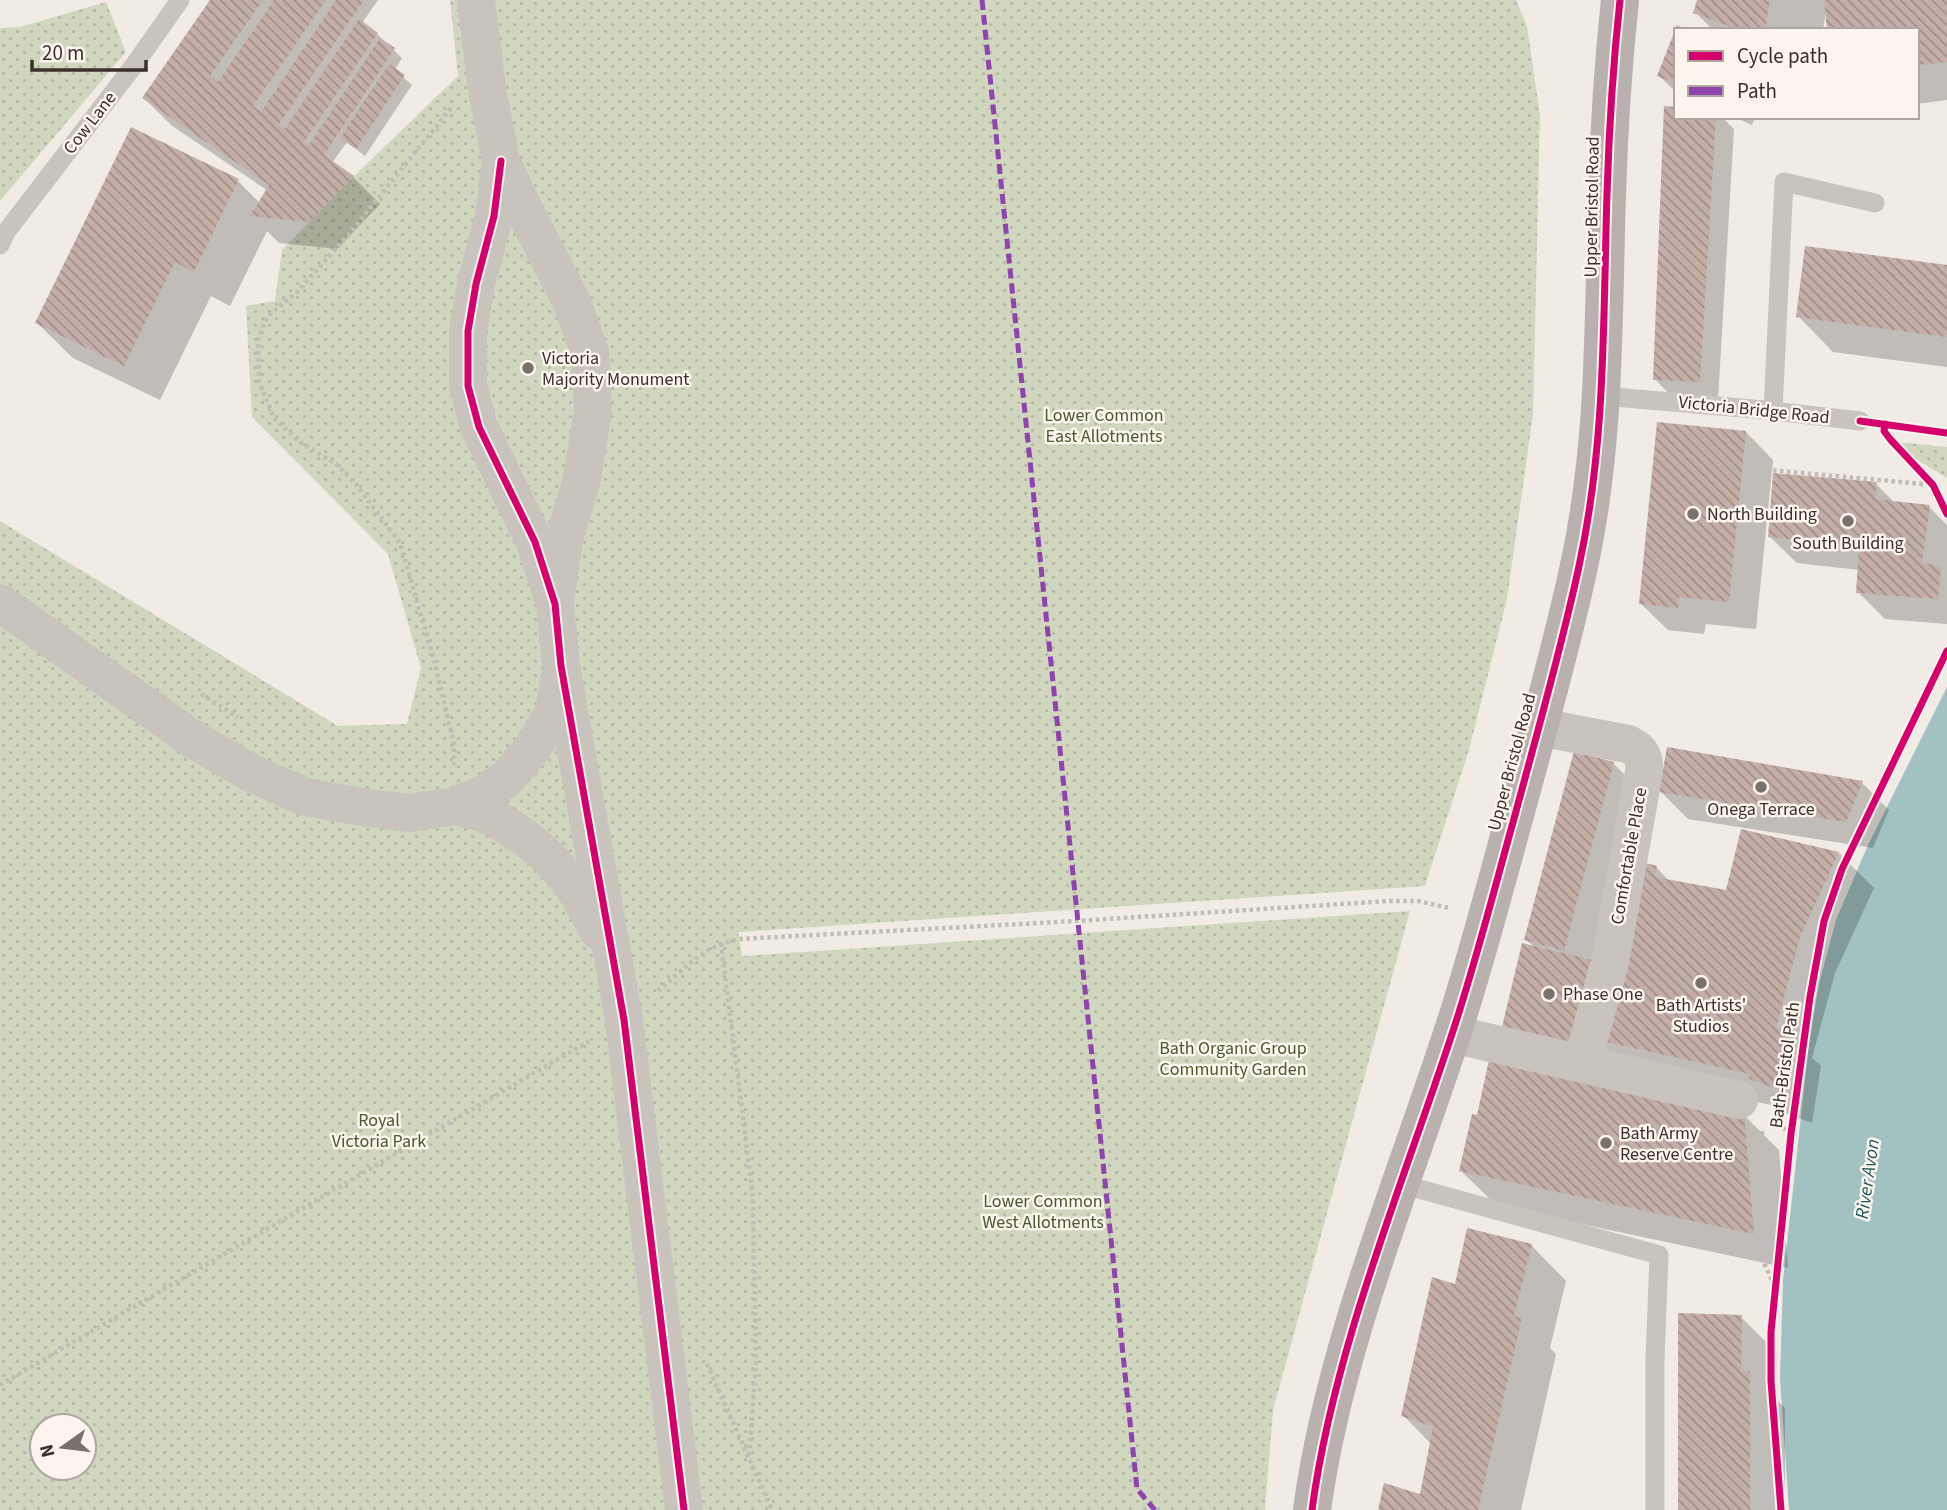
<svg xmlns="http://www.w3.org/2000/svg" width="1947" height="1510" font-family="'Source Sans 3',sans-serif">
  <defs>
    <pattern id="green-dots" width="8" height="8" patternUnits="userSpaceOnUse" patternTransform="scale(1.75)"><rect width="8" height="8" fill="#d1d6bf"/><path d="M2 2h.1M6 6h.1" fill="none" stroke="#b4b8a4" stroke-width="1.8" stroke-linecap="round"/></pattern>
    <pattern id="building-back-hatch" width="6" height="6" patternUnits="userSpaceOnUse" patternTransform="scale(1.75)"><rect width="6" height="6" fill="#c3afa7"/><path d="M-1 5l2 2M0 0l6 6M5-1l2 2" fill="none" stroke="#a08f88"/></pattern>
  </defs>
  <rect width="100%" height="100%" fill="#f0ebe5"/>
  <path fill="url(#green-dots)" fill-rule="evenodd" d="M450 0H1516L1527 26 1540 116 1533 414 1507 599 1469 750 1425 886 738 932 742 956 1410 911 1273 1410 1265 1510H0V521L338 726 407 724 421 668 388 554 252 417 246 306 275 301 282 250 354 176 458 76ZM42 1426H84V1468H42Z
    M106 2 126 52 0 201V28L20 27Z
    M1897 442 1947 447V478L1914 458Z"/>
  <path fill="#a1c2c1" d="M1947 687V1510H1789L1780 1378 1783 1280 1809 1044 1819 984 1836 920 1868 845Z"/>
  <path fill="#0003" d="M212 0H378L362 23 377 34 402 58 395 70 412 85 365 156 347 142 332 163 353 177 380 204 337 249 279 243 267 231 230 306 211 296 160 400 73 358 37 323 132 129 238 181 260 203 268 191 171 125 144 98Z
    M1699 0H1947V100L1917 104V30L1826 12 1823 30H1713L1695 12Z
    M1676 33V92L1659 76Z
    M1676 117H1722L1734 129 1718 400 1673 398 1655 379Z
    M1734 117H1755L1752 125Z
    M1947 266V367L1833 352 1798 316Z
    M1746 432 1773 460 1756 629 1706 624 1704 634 1668 630 1640 603Z
    M1876 484 1895 503 1929 507 1947 525V624L1885 619 1858 592 1859 570 1797 563 1769 536Z
    M1668 749 1862 783 1889 810 1873 848 1688 819 1661 792Z
    M1614 764 1641 791 1595 962 1656 867 1670 882 1728 892 1743 831 1839 853 1874 888 1835 973 1812 1058 1821 1066 1812 1123 1787 1114 1780 1107 1639 1076 1611 1080 1535 948 1526 939Z
    M1743 1114 1779 1150 1788 1268 1497 1206 1461 1171Z
    M1531 1245 1566 1281 1550 1348 1556 1354 1521 1510H1379L1421 1496 1431 1444 1403 1415 1456 1286Z
    M1741 1317 1777 1353 1776 1399 1785 1408V1510H1679Z"/>
  <path fill="url(#building-back-hatch)" d="M210 0H263L210 76 218 82 274 0H326L253 106 261 112 336 0H364L279 124 285 129 359 19 378 33 304 142 309 145 380 38 395 48 324 155 354 176 309 222 250 216 269 185 142 98Z
    M1697 0H1770L1765 30H1740L1693 13Z
    M1824 0H1947V62L1917 65V30H1827Z
    M1677 25 1688 30H1676V84L1657 76Z
    M389 64 405 75 356 149 340 138Z
    M1664 106 1676 107V117H1716L1700 382 1653 380Z
    M131 127 239 179 194 272 175 262 124 366 35 323Z
    M1805 246 1947 265V337L1796 317Z
    M1657 422 1746 431 1729 602 1679 597 1678 608 1639 604Z
    M1773 473 1877 482 1875 499 1930 505 1922 563 1941 566 1938 599 1856 593 1859 546 1768 537Z
    M1667 747 1863 781 1846 822 1659 792Z
    M1574 751 1614 762 1564 951 1524 940Z
    M1741 829 1839 852 1800 937 1776 1028 1786 1029 1777 1089 1749 1079 1750 1074 1602 1041 1638 861 1657 866 1655 877 1726 890Z
    M1522 943 1596 961 1576 1045 1502 1027Z
    M1490 1055 1744 1112 1754 1234 1459 1171 1472 1114 1477 1115Z
    M1467 1228 1532 1244 1514 1316 1522 1317 1478 1510H1378L1384 1483 1420 1494 1433 1427 1401 1416 1432 1277 1455 1284Z
    M1678 1313 1742 1315 1741 1371H1750V1510H1678Z"/>
  <g fill="none" stroke-linecap="round" stroke-linejoin="round">
    <path stroke="#c2bbb6" stroke-width="4.5" stroke-dasharray="3.5 3.5" stroke-linecap="butt" d="M451 108 349 234 297 292 267 317 258 339 259 382 274 418 300 442 336 464 355 483 400 543 434 660 454 744V765
      M1759 469 1933 485
      M201 694 238 717
      M721 943 753 1197 756 1365 749 1457
      M658 991C686 967 702 947 739 939L1076 921 1388 901H1418L1449 908
      M1772 1119 1791 1134
      M1762 1131 1764 1162 1762 1246 1765 1265 1776 1290
      M707 1364 772 1510
      M0 1385 589 1041"/>
    <path stroke="#c9c3be" stroke-width="19" d="M0 245 6 232 135 64 180 0
      M1602 396 1765 410 1860 421
      M1773 410 1784 182 1875 203
      M1401 1184 1659 1255 1655 1360V1510"/>
    <path stroke="#c9c3be" stroke-width="38" d="M476 0 487 89 501 161 525 212 572 302 590 353 593 412 581 483 564 539 556 595
      M501 161 494 216 476 284 468 331V386L479 427 535 542 555 604 561 666 624 1020 684 1510
      M0 603 194 740 253 774 305 797 369 808 409 813 455 806 483 795 508 777 533 747 554 712 559 679
      M1539 727 1628 744C1641 750 1645 757 1644 772L1610 962 1582 1064
      M455 806C467 809 481 812 492 817 542 844 575 879 598 931
      M1452 1034 1739 1100"/>
    <path stroke="#b8b1ad" stroke-width="38" d="M1312 1510C1333 1353 1400 1191 1450 1040 1475 966 1494 890 1515 815 1537 733 1561 650 1579 566 1606 442 1603 320 1607 194 1609 129 1613 65 1620 0"/>
    <path stroke="#8e44ad" stroke-width="5" stroke-dasharray="10 5" stroke-linecap="butt" d="M982 0 1137 1489 1155 1510"/>
    <g stroke="#fbf5ee" stroke-width="11">
      <path id="cycleway" d="M501 161 494 216 476 284 468 331V386L479 427 535 542 555 604 561 666 624 1020 684 1510
        M1860 421 1947 433
        M1885 424 1884 431 1890 439 1933 485 1947 514
        M1312 1510C1333 1353 1400 1191 1450 1040 1475 966 1494 890 1515 815 1537 733 1561 650 1579 566 1606 442 1603 320 1607 194 1609 129 1613 65 1620 0
        M1781 1510 1771 1381V1332L1791 1134 1810 997 1824 921 1842 869 1947 651"/>
    </g>
    <use href="#cycleway" stroke="#d6006c" stroke-width="7"/>
  </g>
  <g fill="#7a716c" stroke="#fbf5ee" stroke-width="2.5">
    <circle cx="528" cy="368" r="7"/>
    <circle cx="1693" cy="514" r="7"/>
    <circle cx="1848" cy="521" r="7"/>
    <circle cx="1761" cy="787" r="7"/>
    <circle cx="1701" cy="983" r="7"/>
    <circle cx="1549" cy="994" r="7"/>
    <circle cx="1606" cy="1143" r="7"/>
  </g>
  <g text-anchor="middle" dominant-baseline="central" stroke-width="5" stroke-linejoin="round" paint-order="stroke">
    <g font-size="18" fill="#3b302b" stroke="#fbf5ee">
      <text transform="translate(90 123) rotate(-52)">Cow Lane</text>
      <text transform="translate(1592 207) rotate(-89)">Upper Bristol Road</text>
      <text transform="translate(1754 410) rotate(6)">Victoria Bridge Road</text>
      <text transform="translate(1512 762) rotate(-75)">Upper Bristol Road</text>
      <text transform="translate(1629 856) rotate(-80)">Comfortable Place</text>
      <text transform="translate(1785 1065) rotate(-82)">Bath-Bristol Path</text>
    </g>
    <g font-size="18" fill="#3b302b" stroke="#fbf5ee" text-anchor="start">
      <text x="542" y="358">Victoria<tspan x="542" dy="21">Majority Monument</tspan></text>
      <text x="1707" y="514">North Building</text>
      <text x="1848" y="543" text-anchor="middle">South Building</text>
      <text x="1761" y="809" text-anchor="middle">Onega Terrace</text>
      <text x="1563" y="994">Phase One</text>
      <text x="1701" y="1005" text-anchor="middle">Bath Artists'<tspan x="1701" dy="21">Studios</tspan></text>
      <text x="1620" y="1133">Bath Army<tspan x="1620" dy="21">Reserve Centre</tspan></text>
    </g>
    <g font-size="18" fill="#4a5a2e" stroke="#fbf5ee">
      <text x="1104" y="415">Lower Common<tspan x="1104" dy="21">East Allotments</tspan></text>
      <text x="1233" y="1048">Bath Organic Group<tspan x="1233" dy="21">Community Garden</tspan></text>
      <text x="379" y="1120">Royal<tspan x="379" dy="21">Victoria Park</tspan></text>
      <text x="1043" y="1201">Lower Common<tspan x="1043" dy="21">West Allotments</tspan></text>
    </g>
    <g font-size="19" font-style="italic" fill="#1f5a5e" stroke="#fbf5ee">
      <text transform="translate(1868 1179) rotate(-82)">River Avon</text>
    </g>
  </g>
  <rect x="1674" y="28" width="245" height="91" fill="#fbf5ee" stroke="#aea6a0" stroke-width="2"/>
  <rect x="1688" y="51" width="35" height="10" fill="#d6006c" stroke="#aea6a0" stroke-width="2"/>
  <text x="1737" y="63" font-size="21" fill="#3b302b">Cycle path</text>
  <rect x="1688" y="86" width="35" height="10" fill="#8e44ad" stroke="#aea6a0" stroke-width="2"/>
  <text x="1737" y="98" font-size="21" fill="#3b302b">Path</text>
  <g transform="translate(63 1447) rotate(256)"><circle r="33" fill="#fbf5ee" stroke="#aea6a0" stroke-width="2"/>
  <path d="M0-5L12 26L0 18L-12 26Z" fill="#7a716c"/>
  <text y="-10" font-size="19" font-weight="bold" text-anchor="middle" fill="#3b302b">N</text>
  </g>
  <path d="M32 60v10h114v-10" fill="none" stroke="#3b302b" stroke-width="3.5"/>
  <text x="42" y="60" font-size="21" fill="#3b302b" stroke="#fbf5ee" stroke-width="5" paint-order="stroke">20 m</text>
</svg>
